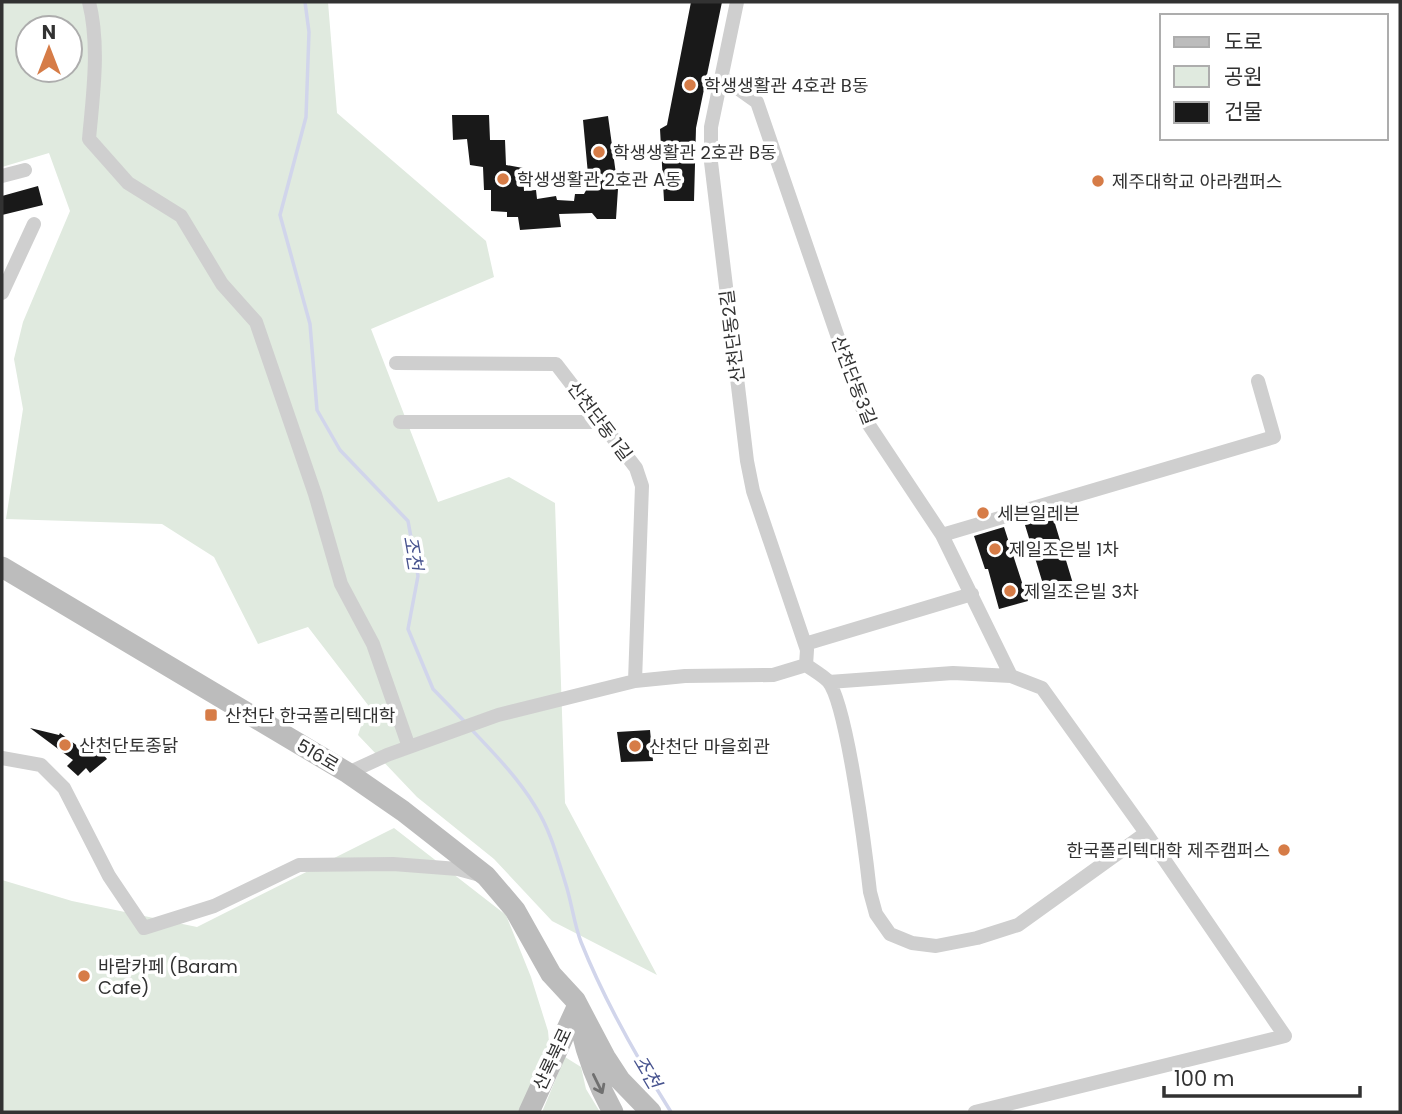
<svg xmlns="http://www.w3.org/2000/svg" width="1402" height="1114" font-family="Poppins,'Noto Sans KR',sans-serif">
  <rect width="100%" height="100%" fill="#fff"/>
  <path fill="#e0eadf" fill-rule="evenodd" d="M2 2H328L337 113 486 241 494 277 371 329 438 502 509 477 555 503 565 803 657 975 552 921 494 859 417 797 358 735 368 705 308 627 258 644 214 557 162 524 6 519 23 409 14 359 23 322 70 211 49 153 2 167ZM28 28H70V70H28Z
    M394 828 506 915 531 977 548 1031 549 1042 520 1112H2V880L72 901 197 927Z
    M565 1057 581 1067 586 1089 600 1112H542Z"/>
  <g fill="none" stroke-linecap="round" stroke-linejoin="round">
    <path stroke="#d1d5eb" stroke-width="3.5" d="M305 2 309 32 306 117 280 215 310 324 317 410 340 450 408 521 418 576 408 629 433 689 465 722
      M470 728C493 752 518 778 535 806 550 829 558 859 566 885 572 904 574 924 581 942 605 1002 637 1058 671 1112"/>
  </g>
  <path fill="#191919" d="M691 2H722L696 128 694 201H664L660 129 667 125Z
    M452 115H489L490 140H505L506 165 523 168 524 191 536 190 537 199 556 196 557 200 574 201 575 194H584L589 185 583 120 608 116 618 189 616 219H597L592 213 559 214 561 227 520 230 518 217H507V212L491 211V190H484L483 167 470 165 467 139 453 140Z
    M38 186 43 205 2 215V196Z
    M1053 517 1074 587 1046 594 1025 525Z
    M1004 527 1028 601 999 609 988 569H985L974 536Z
    M30 728 59 735 60 733 83 750 93 742 107 759 90 773 86 768 78 776 67 766 73 760Z
    M650 730 653 761 621 762 617 732Z"/>
  <g fill="none" stroke-linecap="round" stroke-linejoin="round">
    <path stroke="#cfcfcf" stroke-width="14" d="M89 2C100 46 93 94 89 139L128 183 181 216 222 284 256 322 315 494 341 584 373 644 409 747
      M737 2 711 127V162L747 461 753 491 807 650 806 665
      M722 77 757 102 867 422 942 535 1011 676
      M2 176 25 170
      M2 293 34 224
      M396 363 556 364 636 468 642 486 635 681
      M400 422H600
      M942 535 1274 437 1258 381
      M805 644 972 594
      M806 665C813 670 822 675 828 681 847 703 866 856 870 892L876 914 890 934 912 943 936 946 977 938 1018 925 1146 833
      M829 682 953 673 1011 676 1042 688 1146 833 1285 1036 975 1112
      M2 758 41 765 64 788 109 876 144 928 214 906 299 865 393 864 458 869 480 875
      M348 773 387 755 498 715 635 681 685 676 773 675 806 665"/>
    <path stroke="#bcbcbc" stroke-width="21" d="M2 567 348 773 403 811 486 876 515 910 551 974 575 1000 605 1057 620 1080 651 1112
      M581 1029C588 1060 598 1085 613 1112
      M529 1112 577 1007"/>
  </g>
  <defs><path id="oneway-shaft" d="M-6 0H5M1.5-3L5.5 0L1.5 3" fill="none" stroke-width="1.6" stroke-linecap="round" stroke-linejoin="round" transform="scale(1.75)"/></defs>
  <use stroke="#707070" href="#oneway-shaft" transform="translate(598 1084) rotate(64)"/>
  <g fill="#d67c47" stroke="#fff" stroke-width="2.5">
    <circle cx="690" cy="85" r="7"/>
    <circle cx="599" cy="152" r="7"/>
    <circle cx="503" cy="179" r="7"/>
    <circle cx="1098" cy="181" r="7"/>
    <circle cx="983" cy="513" r="7"/>
    <circle cx="995" cy="549" r="7"/>
    <circle cx="1010" cy="591" r="7"/>
    <rect x="204" y="708" width="14" height="14" rx="3.5"/>
    <circle cx="65" cy="745" r="7"/>
    <circle cx="635" cy="746" r="7"/>
    <circle cx="1284" cy="850" r="7"/>
    <circle cx="84" cy="976" r="7"/>
  </g>
  <g text-anchor="middle" dominant-baseline="central" stroke-width="7" stroke-linejoin="round" paint-order="stroke">
    <g font-size="18" fill="#323232" stroke="#fff" text-anchor="start">
      <text x="704" y="85">학생생활관 4호관 B동</text>
      <text x="613" y="152">학생생활관 2호관 B동</text>
      <text x="517" y="179">학생생활관 2호관 A동</text>
      <text x="1112" y="181">제주대학교 아라캠퍼스</text>
      <text x="997" y="513">세븐일레븐</text>
      <text x="1009" y="549">제일조은빌 1차</text>
      <text x="1024" y="591">제일조은빌 3차</text>
      <text x="225" y="715">산천단 한국폴리텍대학</text>
      <text x="79" y="745">산천단토종닭</text>
      <text x="649" y="746">산천단 마을회관</text>
      <text x="1270" y="850" text-anchor="end">한국폴리텍대학 제주캠퍼스</text>
      <text x="98" y="966">바람카페 (Baram<tspan x="98" dy="21">Cafe)</tspan></text>
    </g>
    <g font-size="18" fill="#323232" stroke="#fff">
      <text transform="translate(732 336) rotate(-97)">산천단동2길</text>
      <text transform="translate(854 380) rotate(69)">산천단동3길</text>
      <text transform="translate(600 421) rotate(53)">산천단동 1길</text>
      <text transform="translate(318 755) rotate(31)">516로</text>
      <text transform="translate(552 1059) rotate(-65)">산록북로</text>
    </g>
    <g font-size="19" font-style="italic" fill="#46528e" stroke="#fff">
      <text transform="translate(413 553) rotate(80)">조천</text>
      <text transform="translate(647 1072) rotate(59)">조천</text>
    </g>
  </g>
  <rect width="1402" height="1114" fill="none" stroke="#323232" stroke-width="7"/>
  <rect x="1160" y="14" width="228" height="126" fill="#ffffff" stroke="#adadad" stroke-width="2"/>
  <rect x="1174" y="37" width="35" height="10" fill="#bcbcbc" stroke="#adadad" stroke-width="2"/>
  <text x="1224" y="49" font-size="21" fill="#323232">도로</text>
  <rect x="1174" y="66" width="35" height="21" fill="#e0eadf" stroke="#adadad" stroke-width="2"/>
  <text x="1224" y="84" font-size="21" fill="#323232">공원</text>
  <rect x="1174" y="102" width="35" height="21" fill="#191919" stroke="#adadad" stroke-width="2"/>
  <text x="1224" y="119" font-size="21" fill="#323232">건물</text>
  <g transform="translate(49 49)"><circle r="33" fill="#ffffff" stroke="#adadad" stroke-width="2"/>
  <path d="M0-5L12 26L0 18L-12 26Z" fill="#d67c47"/>
  <text y="-10" font-size="19" font-weight="bold" text-anchor="middle" fill="#323232">N</text>
  </g>
  <path d="M1164 1086v10h196v-10" fill="none" stroke="#323232" stroke-width="3.5"/>
  <text x="1174" y="1086" font-size="21" fill="#323232" stroke="#ffffff" stroke-width="5" paint-order="stroke">100 m</text>
</svg>
